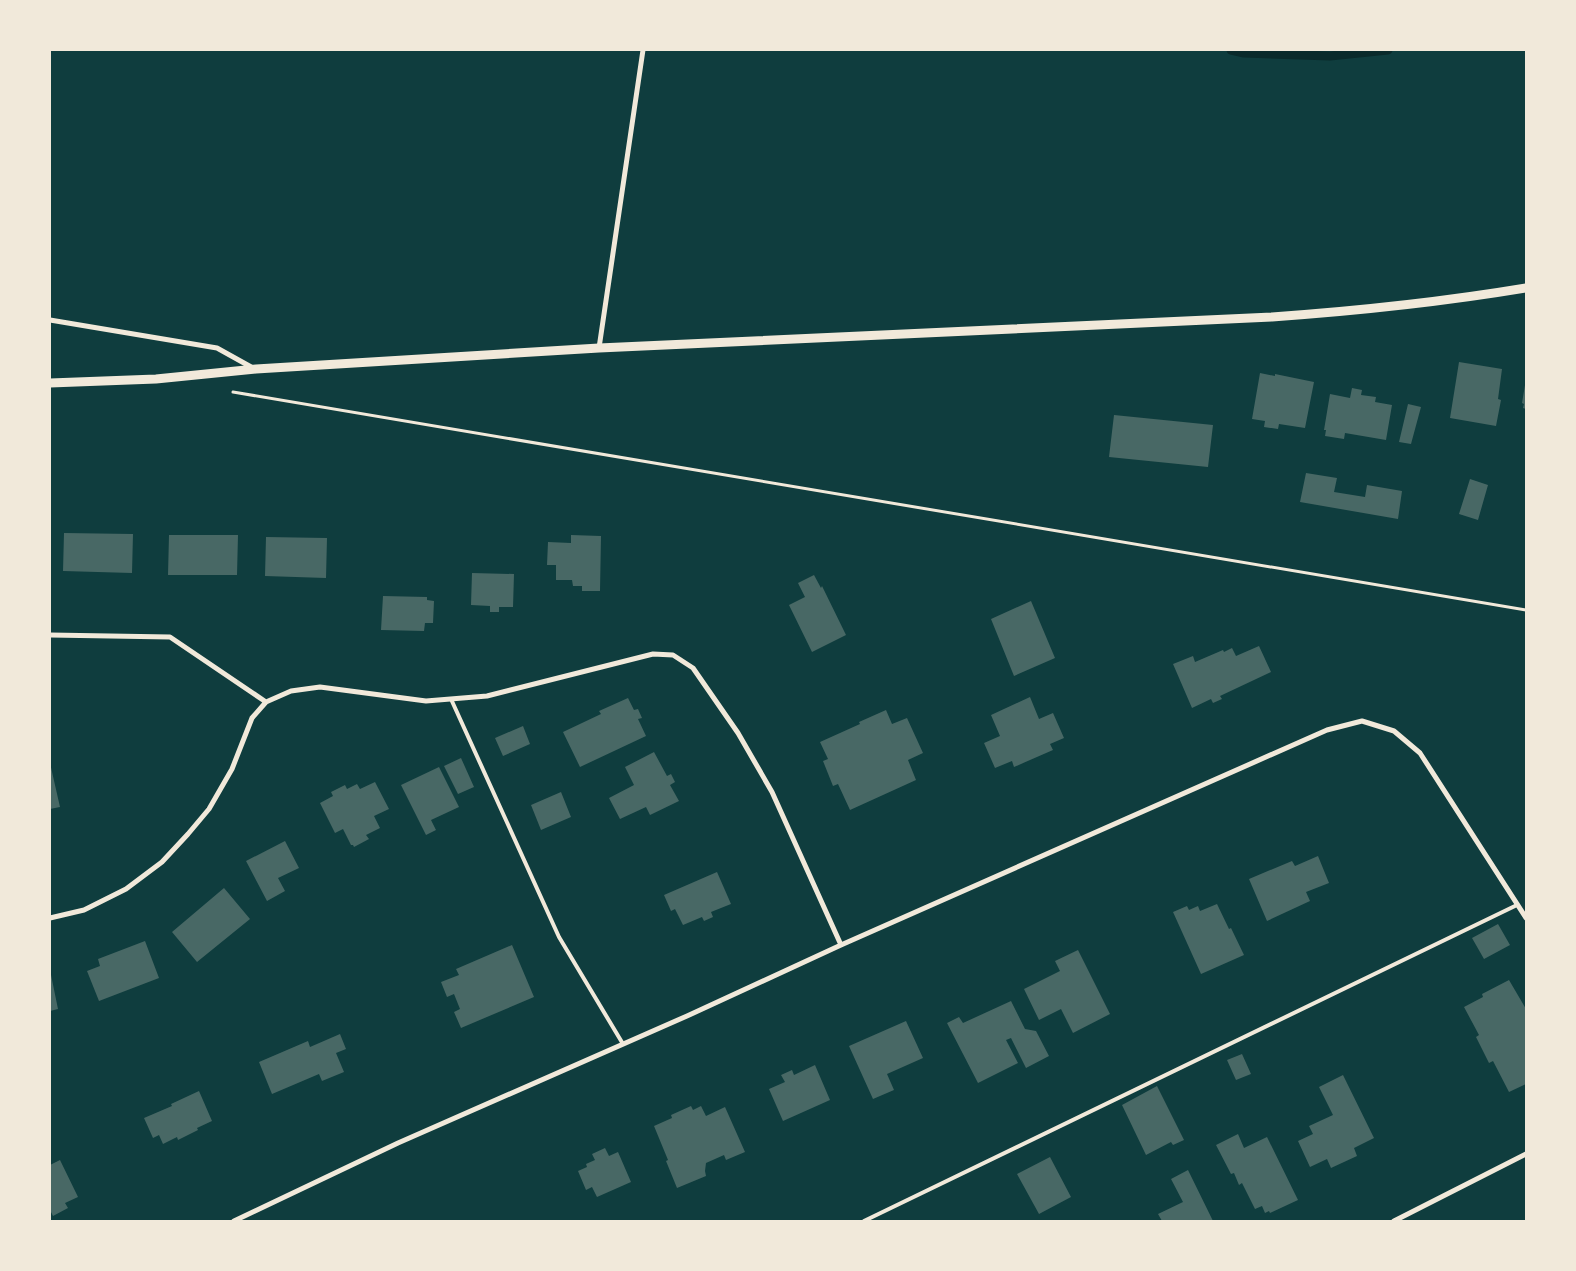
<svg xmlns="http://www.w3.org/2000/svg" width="1576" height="1271" font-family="Jost,sans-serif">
  <rect width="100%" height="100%" fill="#0f3d3e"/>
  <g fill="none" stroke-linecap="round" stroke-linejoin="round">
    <path stroke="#0a2a2b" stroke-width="9" d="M1231 50 1244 53 1330 56 1388 50"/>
  </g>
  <path fill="#486865" d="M1459 362 1502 369 1498 399 1501 400 1496 426 1450 418Z
    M1260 373 1275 376V374L1314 382 1305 428 1279 424 1278 429 1264 427 1265 421 1252 419Z
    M1525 385H1526V409L1523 408 1524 404 1522 403Z
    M1352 388 1362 390 1361 395 1376 397 1375 402 1392 405 1386 440 1345 433 1344 439 1325 436 1326 430H1324L1330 394 1350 398Z
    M1408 404 1421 407 1411 444 1399 442Z
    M1114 415 1213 425 1208 467 1109 457Z
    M1306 473 1337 478 1334 492 1365 497 1367 485 1402 491 1398 519 1300 502Z
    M1470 479 1488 485 1478 520 1459 514Z
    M64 533 133 534 132 573 63 571Z
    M169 535H238L237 575H168Z
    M571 535 601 536 600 591H582V586H573L572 580H556V565H547L548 542 571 543Z
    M266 537 327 538 326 578 265 576Z
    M472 573 514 574 513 607H499V612H490V606L471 605Z
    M814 575 821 588 822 586 846 635 812 652 789 605 805 597 798 583Z
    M383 596 427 597V600L434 601 433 623H425L424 631 381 630Z
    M1031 601 1055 658 1014 676 991 619Z
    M1259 646 1271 672 1220 696 1222 699 1213 703 1211 699 1192 708 1173 664 1193 656 1195 662 1223 650 1224 652 1232 648 1236 656Z
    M1030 697 1039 719 1053 713 1064 738 1050 744 1053 750 1014 767 1012 761 995 768 984 743 1000 736 991 715Z
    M628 698 634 710 638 709 642 718 638 719 646 736 580 767 563 732 601 714 599 711Z
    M886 710 892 724 907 718 923 753 908 760 916 780 850 810 838 784 833 786 823 761 828 759 820 742 860 724 859 722Z
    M523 726 530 744 503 756 495 738Z
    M654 752 667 776 671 774 675 782 670 785 679 801 650 815 646 807 620 819 609 798 634 785 625 767Z
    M461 758 474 787 458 794 444 766Z
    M50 763 60 807 50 809Z
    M439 767 459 807 431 820 436 830 426 835 401 785Z
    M375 782 389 809 374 816 380 828 366 835 369 839 354 847 353 845H351L343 829 335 833 320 803 333 796 331 792 345 785 347 789 357 784 360 789Z
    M561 792 571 817 541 830 531 805Z
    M285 841 299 868 278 878 285 891 267 901 246 861Z
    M1318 856 1329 883 1306 892 1310 901 1267 921 1249 879 1292 861 1295 866Z
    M717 872 731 904 711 912 713 917 704 921 702 917 683 925 675 909 671 911 664 895Z
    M224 888 250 919 197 962 172 932Z
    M1217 904 1229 929 1231 928 1244 955 1201 974 1173 912 1187 906 1189 910 1198 906 1200 911Z
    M1498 924 1510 945 1484 959 1472 938Z
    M145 941 159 978 99 1001 87 971 100 966 98 959Z
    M512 945 534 997 461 1028 454 1012 460 1009 454 994 447 997 441 982 459 975 456 969Z
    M1078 950 1110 1014 1073 1033 1061 1009 1039 1020 1024 989 1060 971 1055 961Z
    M50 970 58 1009 50 1011Z
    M1509 980 1526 1009V1084L1509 1092 1493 1061 1489 1063 1476 1037 1479 1035 1464 1007 1483 997 1482 994Z
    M1011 1001 1025 1029 1036 1031 1049 1056 1026 1068 1011 1038 1006 1040 1018 1063 978 1083 947 1023 959 1017 963 1023Z
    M906 1021 923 1058 887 1074 894 1090 873 1099 849 1046Z
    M340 1034 346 1049 336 1053 344 1072 322 1081 319 1074 272 1094 259 1062 308 1041 310 1047Z
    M1242 1054 1251 1074 1236 1080 1227 1060Z
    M815 1065 830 1100 783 1121 769 1089 785 1082 781 1075 792 1070 794 1075Z
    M1343 1075 1374 1138 1354 1148 1357 1156 1331 1168 1327 1159 1310 1167 1298 1141 1313 1134 1309 1126 1333 1115 1319 1087Z
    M1157 1086 1184 1140 1173 1145 1171 1142 1146 1155 1122 1105Z
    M199 1091 212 1121 197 1128 198 1130 178 1140 177 1137 163 1144 159 1135 153 1138 144 1118 172 1106 171 1104Z
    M691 1106 693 1110 701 1106 706 1116 725 1107 745 1152 726 1160 724 1155 706 1163 705 1171 706 1176 677 1188 666 1161 668 1160 654 1126 672 1118 671 1115Z
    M1238 1134 1244 1148 1267 1137 1298 1200 1270 1213 1269 1211 1265 1213 1262 1206 1255 1209 1242 1183 1239 1185 1234 1173 1231 1174 1216 1145Z
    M605 1148 609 1156 618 1152 631 1182 597 1197 592 1187 586 1190 578 1171 587 1167 586 1164 595 1160 592 1154Z
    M1050 1157 1071 1197 1039 1214 1017 1174Z
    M60 1160 78 1197 65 1203 68 1208 53 1216 50 1210V1165Z
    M1188 1170 1213 1221H1162L1158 1214 1183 1202 1171 1179Z"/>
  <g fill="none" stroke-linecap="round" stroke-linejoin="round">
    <path stroke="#f1e9da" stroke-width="3" d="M233 392 1526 610"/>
    <path stroke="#f1e9da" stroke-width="4" d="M451 699 559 937 623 1044
      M864 1221 1517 905"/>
    <path stroke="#f1e9da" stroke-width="5" d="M50 320 217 348 253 368
      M599 348 643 50
      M50 635 170 637 266 702
      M50 918 84 910 126 889 162 862 188 834 209 809 232 769 252 718 266 702 291 691 320 687 426 701 487 696 653 654 673 655 693 668 738 733 772 792 841 945
      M234 1221 398 1143 687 1016 841 945 1327 730 1362 721 1394 731 1420 753 1526 918
      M1394 1221 1526 1154"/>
    <path stroke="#f1e9da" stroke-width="9" d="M50 383 156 379 256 369 599 348 1272 317C1357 311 1442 302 1526 288"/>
  </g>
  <rect width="1576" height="1271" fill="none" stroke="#f1e9da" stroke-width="102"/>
</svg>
